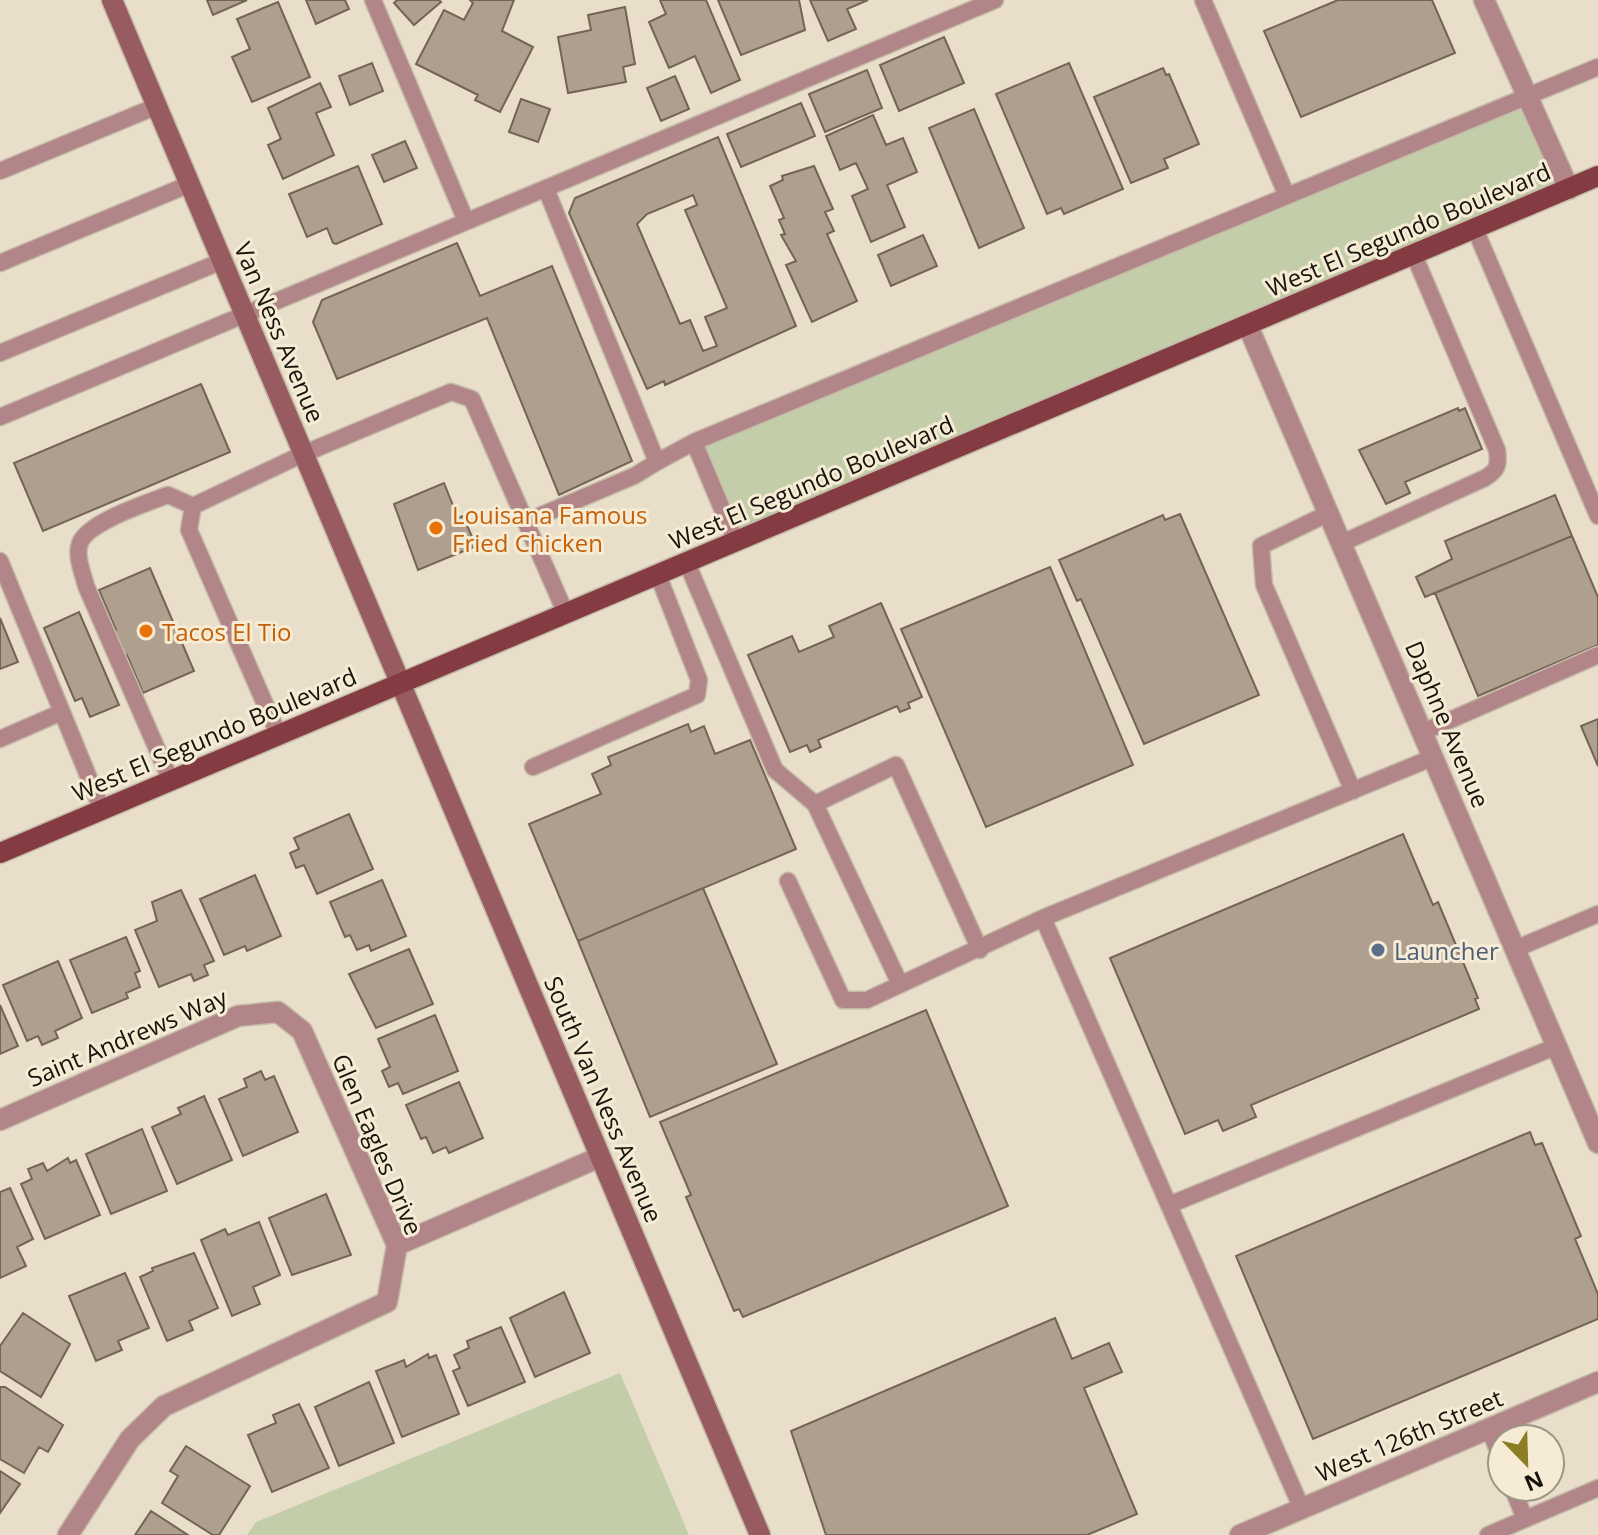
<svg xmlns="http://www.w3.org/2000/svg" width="1598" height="1535" font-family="'Open Sans',sans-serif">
  <rect width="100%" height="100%" fill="#e9dec9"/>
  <path fill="#c3cda9" d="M1527 97 1569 189 736 542 694 442Z
    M620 1373 689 1535H247L256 1522Z"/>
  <path fill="#af9f8e" stroke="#746455" stroke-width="2" fill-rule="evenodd" d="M207 0H247L213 15Z
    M306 0H345L349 9 316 24Z
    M397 0H439L441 2 414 25 394 3Z
    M514 0 502 31 533 47 500 112 475 100 478 95 416 64 444 10 464 20 473 3 470 0Z
    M660 0H706L740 80 711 93 695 56 669 68 649 22 666 14Z
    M718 0H799L805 30 741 55Z
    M810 0H868L847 9 856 29 828 41Z
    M1338 0H1432L1455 53 1301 117 1264 31Z
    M278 2 310 77 252 102 232 57 250 49 237 19Z
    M625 7 635 64 623 67 626 82 568 93 558 37 591 30 588 15Z
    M944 37 964 83 899 111 880 65Z
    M372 63 383 91 350 105 339 76Z
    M1069 63 1123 189 1064 214 1061 208 1047 214 996 94Z
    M1163 68 1166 75 1169 74 1199 144 1164 159 1168 168 1131 183 1094 97Z
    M867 70 882 108 825 132 809 94Z
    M675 76 689 109 661 121 647 88Z
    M320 83 331 107 316 113 334 155 283 179 268 145 281 139 268 108Z
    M521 99 550 109 538 142 509 132Z
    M801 103 815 136 741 167 727 134Z
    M974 109 1024 228 979 248 929 128Z
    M873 115 886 145 903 138 917 172 887 185 905 227 871 242 852 196 868 189 856 163 840 170 826 136Z
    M718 137 796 326 665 385 664 381 647 389 569 213 575 198ZM693 195 697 205 685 210 727 308 705 317 717 346 703 351 690 320 680 324 637 224 647 214Z
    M405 141 417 168 384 182 372 155Z
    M358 166 382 224 336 244 333 243 327 228 307 237 289 194Z
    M814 166 833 209 825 212 834 231 827 234 857 301 812 322 786 265 796 261 781 235 785 234 779 220 784 218 770 186 783 180 782 176Z
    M923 235 937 266 891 286 878 255Z
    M457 243 480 296 552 266 632 461 559 495 487 318 337 379 313 322 322 300Z
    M201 384 230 452 43 531 14 463Z
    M1458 408 1459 411 1465 408 1482 449 1405 482 1410 493 1386 504 1359 450Z
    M444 483 458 518 463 516 476 546 418 570 394 504Z
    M1555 495 1572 536 1425 597 1416 577 1452 559 1445 541Z
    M1180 514 1259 695 1144 744 1081 599 1077 601 1059 560 1163 515 1165 520Z
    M1572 536 1598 597V645L1478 696 1435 593Z
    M1050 567 1133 765 986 827 901 629Z
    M150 568 194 671 143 693 127 655 122 657 111 632 116 630 99 590Z
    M881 603 922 697 908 703 910 708 900 712 897 706 818 740 821 747 810 752 807 745 790 752 748 655 792 636 799 652 834 637 829 626Z
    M79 612 119 705 90 717 82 698 75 701 44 628Z
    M0 618 18 662 0 669Z
    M1598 719V766L1581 726Z
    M688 724 691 732 704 726 715 754 750 740 796 849 578 941 529 824 601 794 592 774 611 765 608 757Z
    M349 814 373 869 317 894 304 865 296 868 290 853 299 849 294 838Z
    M1403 834 1433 905 1438 902 1478 998 1475 999 1479 1009 1251 1105 1256 1117 1223 1131 1218 1120 1185 1134 1110 958Z
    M255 875 281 936 247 951 245 946 224 955 200 899Z
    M382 880 406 936 371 951 369 945 357 950 350 935 345 937 330 902Z
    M703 888 777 1064 650 1117 578 941Z
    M181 890 214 961 204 965 208 975 194 981 191 974 159 987 135 930 157 921 152 902Z
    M126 937 140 971 135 973 140 987 126 993 128 998 92 1013 70 960Z
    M409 949 433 1004 376 1028 349 974Z
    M58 961 82 1018 55 1031 58 1038 42 1045 38 1036 27 1041 3 985Z
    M0 1005 18 1046 0 1054Z
    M926 1010 1008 1206 743 1317 739 1309 734 1311 686 1197 691 1195 660 1122Z
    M435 1015 458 1071 403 1094 398 1083 389 1087 382 1071 390 1067 378 1039Z
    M261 1071 265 1080 274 1076 298 1132 243 1156 219 1099 247 1087 244 1079Z
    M459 1082 483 1138 449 1153 446 1147 433 1153 426 1137 421 1139 406 1105Z
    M204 1096 232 1160 177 1184 152 1127 181 1114 178 1108Z
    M142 1129 167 1191 111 1214 86 1154Z
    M1530 1132 1535 1145 1542 1143 1581 1236 1575 1239 1598 1294V1319L1313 1439 1236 1256Z
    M68 1158 70 1163 76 1160 100 1215 45 1239 21 1184 32 1179 28 1169 43 1163 47 1171Z
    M10 1188 33 1239 17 1247 26 1266 0 1278V1192Z
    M326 1194 351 1255 292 1275 269 1218Z
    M259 1222 280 1275 253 1287 260 1304 232 1316 201 1240 225 1229 228 1235Z
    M194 1253 218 1308 189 1321 193 1330 167 1341 140 1277 153 1271 152 1268Z
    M125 1273 149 1328 118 1341 122 1350 96 1361 69 1296Z
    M564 1292 590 1353 535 1377 510 1318Z
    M23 1313 70 1344 41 1397 0 1371V1346Z
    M1055 1318 1072 1359 1109 1343 1122 1372 1084 1388 1137 1514 1087 1535H826L791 1431Z
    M501 1327 525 1382 468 1406 453 1371 460 1368 454 1355 469 1348 467 1341Z
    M428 1354 429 1358 436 1355 459 1414 402 1437 376 1371 404 1360 406 1367Z
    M369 1382 394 1443 339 1466 315 1407Z
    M0 1387H5L63 1425 48 1452 39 1447 24 1473 0 1459Z
    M299 1404 329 1468 272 1492 248 1435 276 1423 273 1415Z
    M186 1446 250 1486 219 1535H213L162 1503 178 1476 170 1471Z
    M0 1471 20 1484 0 1513Z
    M151 1511 188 1535H135Z"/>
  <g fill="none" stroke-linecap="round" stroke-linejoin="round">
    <g stroke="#c3baa7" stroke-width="19">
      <path id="lane" d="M373 0 466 221
        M1203 0 1287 196
        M0 171 157 106
        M546 189 657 462 694 442
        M1475 229 1598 516
        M0 263 190 184
        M0 353 222 261
        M0 417 995 0
        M1329 513 1261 546 1264 585 1353 791
        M525 522 634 476 657 462
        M736 542 694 442 1598 67
        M1342 543 1485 478C1498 470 1499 465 1497 450L1414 255
        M0 561 62 712
        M687 563 775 770 815 804 900 984
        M1423 732 1598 655
        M279 736 189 530 193 506 303 454 451 392 472 399 566 614
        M0 739 62 712 102 810
        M533 767 697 695 699 680 658 575
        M171 781 86 586C83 573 75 556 80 543 88 522 147 503 168 495L193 506
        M815 804 896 765 980 950
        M788 881 843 1000H867L1043 918 1434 757
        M1043 918 1302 1509
        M1515 949 1598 914
        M1169 1205 1557 1046
        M1489 1428 1502 1461
        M1512 1487 1525 1519
        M1488 1535 1598 1488"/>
    </g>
    <g stroke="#c3baa7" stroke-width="23">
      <path id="street" d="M1484 0 1569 189
        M1248 326 1598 1143
        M0 1120 238 1016 278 1012 302 1031 397 1245 387 1302 164 1406 130 1439 68 1535
        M397 1245 600 1157
        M1240 1535 1598 1382"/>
    </g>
    <g stroke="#c3baa7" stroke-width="23">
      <path id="secondary" d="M112 0 760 1535"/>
    </g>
    <g stroke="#c3baa7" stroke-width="23">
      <path id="primary" d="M0 853 1598 176"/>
    </g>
    <use href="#lane" stroke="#b28688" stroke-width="16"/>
    <use href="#street" stroke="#b28688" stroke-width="20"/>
    <use href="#secondary" stroke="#985b5f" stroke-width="20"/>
    <use href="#primary" stroke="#843b42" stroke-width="20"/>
  </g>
  <g fill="#e8710a" stroke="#f6ecd6" stroke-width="3">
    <circle cx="436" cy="528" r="8"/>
    <circle cx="146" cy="631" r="8"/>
  </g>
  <circle fill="#5c6f8a" stroke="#f6ecd6" stroke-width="3" cx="1378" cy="950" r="8"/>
  <g text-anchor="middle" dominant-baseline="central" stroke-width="6" stroke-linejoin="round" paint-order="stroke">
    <g font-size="24" fill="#18140d" stroke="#f6ecd6">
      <text transform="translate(1408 229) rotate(-23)">West El Segundo Boulevard</text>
      <text transform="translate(280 332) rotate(67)">Van Ness Avenue</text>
      <text transform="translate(811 482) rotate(-23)">West El Segundo Boulevard</text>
      <text transform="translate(1448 724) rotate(67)">Daphne Avenue</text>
      <text transform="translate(214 734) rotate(-23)">West El Segundo Boulevard</text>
      <text transform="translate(127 1037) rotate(-23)">Saint Andrews Way</text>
      <text transform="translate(604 1099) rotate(67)">South Van Ness Avenue</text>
      <text transform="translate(378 1144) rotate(67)">Glen Eagles Drive</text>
      <text transform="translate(1409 1435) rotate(-23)">West 126th Street</text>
    </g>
    <g font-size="24" fill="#c56008" stroke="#f6ecd6" text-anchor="start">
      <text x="452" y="514">Louisana Famous<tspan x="452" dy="28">Fried Chicken</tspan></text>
      <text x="162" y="631">Tacos El Tio</text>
    </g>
    <g font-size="24" fill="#4e5e75" stroke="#f6ecd6" text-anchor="start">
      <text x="1394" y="950">Launcher</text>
    </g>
  </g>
  <g transform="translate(1526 1463) rotate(157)"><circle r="38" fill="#f6ecd6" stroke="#9d9686" stroke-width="2"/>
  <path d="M0-6L14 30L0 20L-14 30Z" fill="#8d7d23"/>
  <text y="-12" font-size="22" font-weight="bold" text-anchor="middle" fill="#18140d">N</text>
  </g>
</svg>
